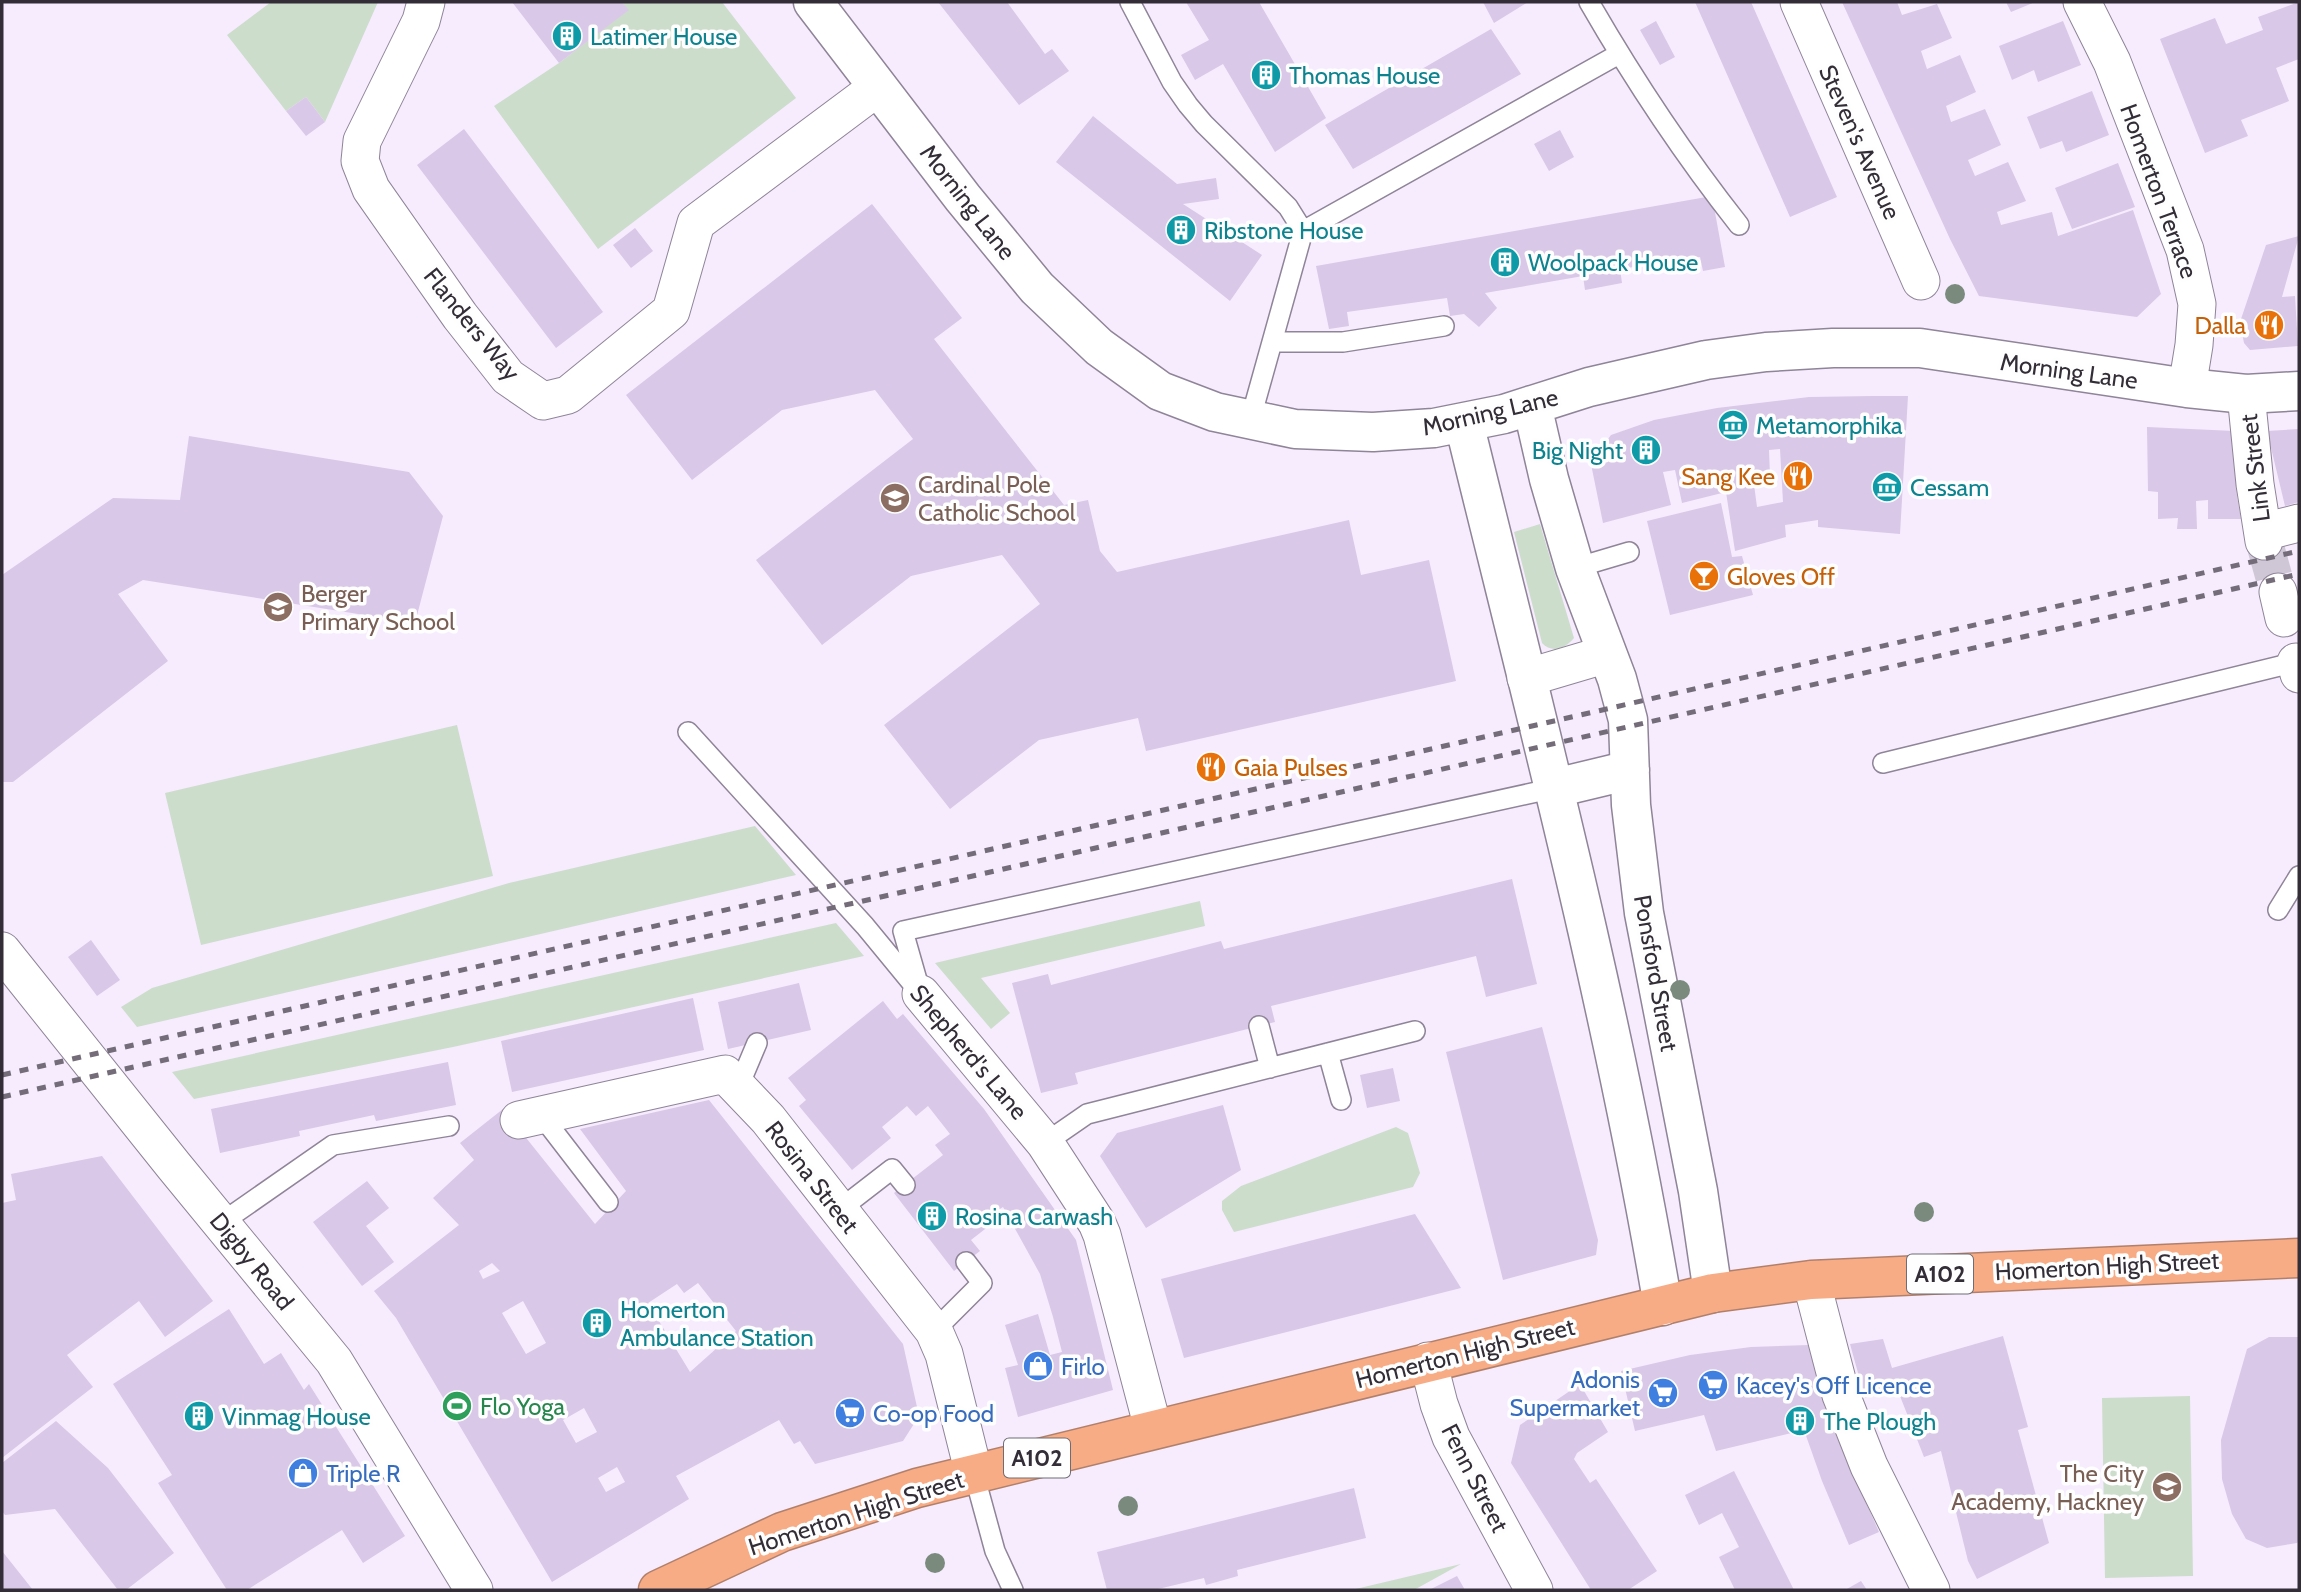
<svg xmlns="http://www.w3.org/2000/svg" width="2301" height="1592" font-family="Cabin,sans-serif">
  <rect width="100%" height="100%" fill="#f6ecfe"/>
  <path fill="#cdddcc" d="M271 2H378L325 122 306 97 286 111 227 35Z
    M622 2H722L796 98 598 249 494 106 559 63 628 10Z
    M1540 524 1574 638C1566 648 1552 654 1542 643L1514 532Z
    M457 725 493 876 201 945 165 793Z
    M755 826 796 875 137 1027 121 1007 152 988 509 883Z
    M1200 901 1205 926 981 978 1010 1013 991 1029 935 963Z
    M836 923 864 956 453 1047 194 1099 172 1072Z
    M1396 1127 1408 1133 1420 1173 1413 1187 1234 1232 1222 1210V1201L1241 1186Z
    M2190 1396 2193 1576 2105 1578 2102 1398Z
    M1461 1564 1414 1590H1351L1364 1587Z"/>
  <path fill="#d9c8e7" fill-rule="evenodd" d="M512 2H622L629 10 559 63Z
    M938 2H1007L1045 54 1052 49 1069 71 1019 105Z
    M1186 2H1259L1326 118 1275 152 1223 64 1195 80 1181 55 1209 40Z
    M1483 2H1528L1494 23Z
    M1695 2H1751L1837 197 1790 217Z
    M1842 2H1897L1902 15 1937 4 1952 38 1921 51 1927 69 1960 55 1976 92 1946 106 1951 122 1985 109 2001 145 1968 160 1975 176 2008 162 2026 201 1997 212 2001 225 2052 212 2058 236 2133 210 2161 294 2137 317 1979 296 1950 239Z
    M2006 2H2035L2011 12Z
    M2299 2V59L2276 68 2289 101 2241 120 2248 136 2205 153 2160 39 2215 18 2226 44 2263 30 2258 17Z
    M1656 21 1675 57 1660 65 1640 30Z
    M2063 21 2081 65 2038 82 2034 70 2012 80 1999 46Z
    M1491 29 1521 74 1353 169 1325 125Z
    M2092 91 2109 135 2066 152 2062 141 2040 149 2027 117Z
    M306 97 325 122 306 136 286 111Z
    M1093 116 1177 184 1216 178 1219 199 1183 204 1262 255 1230 301 1056 162Z
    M464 129 603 312 556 348 417 165Z
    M1560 130 1574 157 1549 171 1534 144Z
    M2118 163 2135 207 2072 229 2055 188Z
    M1712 196 1725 267 1703 271 1700 257 1620 269 1622 283 1585 290 1583 276 1485 293 1497 308 1479 327 1464 314 1450 316 1447 298 1347 312 1349 326 1329 329 1316 266Z
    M872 204 962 318 934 339 1064 505 1088 500 1100 551 1117 572 1349 520 1361 575 1429 560 1456 681 1146 751 1138 718 1039 740 950 809 884 725 1040 604 1002 555 911 576 822 645 756 560 913 439 875 390 782 410 692 480 626 395Z
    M635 228 653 251 631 268 613 245Z
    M2299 236 2282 297 2295 296 2298 346 2250 350 2244 343 2240 322 2266 245Z
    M1873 396H1908L1900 534 1818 527V520L1785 525 1786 537 1735 551 1726 492 1682 503 1675 470 1663 472 1671 505 1603 523 1592 469 1602 447 1611 435 1654 420 1717 408 1809 397ZM1780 449 1783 502 1757 507 1753 477 1770 476 1769 450Z
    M2147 427 2234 431 2237 496 2241 519H2208V500L2196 501 2197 529H2177L2178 518 2158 519V492L2148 491Z
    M2299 429V502L2285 506 2267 431Z
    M189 436 409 472 443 516 415 623 143 580 118 594 168 661 13 782H2V575L113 498 180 500Z
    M1721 503 1732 557 1742 556 1753 595 1670 615 1647 521Z
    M1512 879 1537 984 1486 997 1476 956 1271 1006 1275 1022 1075 1073 1078 1084 1041 1093 1012 983 1048 974 1051 985 1221 941 1224 949Z
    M91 940 120 980 97 996 68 957Z
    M799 983 811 1030 728 1049 718 1002Z
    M693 998 704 1050 512 1092 501 1041Z
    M883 1001 897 1019 903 1014 984 1109 1076 1240 1113 1390 1018 1417 1005 1368 1018 1365 1005 1325 1038 1314 1050 1355 1062 1352 1053 1317 1040 1274 1003 1207 990 1215 994 1222 971 1240 980 1251 954 1271 894 1193 943 1155 935 1145 950 1134 928 1106 916 1116 907 1106 882 1127 891 1138 852 1170 799 1106 806 1100 788 1078Z
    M1542 1027 1598 1240 1596 1255 1503 1280 1446 1052Z
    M448 1062 456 1105 376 1121 374 1115 299 1131 300 1136 220 1153 211 1109Z
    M1393 1068 1400 1101 1367 1108 1360 1075Z
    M709 1100 903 1344 919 1416 903 1441 815 1464 800 1441 794 1444 779 1420 676 1476 689 1499 552 1582 396 1318 374 1291 459 1225 433 1198 474 1160 460 1143 503 1109 595 1224 626 1191 580 1129ZM492 1263 500 1271 483 1279 479 1271ZM698 1283 736 1331 690 1372 648 1303 677 1284 684 1293ZM523 1301 546 1343 526 1354 502 1313ZM584 1408 597 1432 576 1443 563 1420ZM617 1467 625 1482 606 1492 598 1478Z
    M1223 1105 1241 1170 1146 1228 1100 1156 1117 1133Z
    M102 1156 213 1301 165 1337 139 1301 67 1355 93 1387 2 1458V1203L16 1200 11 1174Z
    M367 1181 389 1208 366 1226 394 1262 362 1286 313 1222Z
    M1415 1214 1461 1288 1184 1358 1161 1279Z
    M229 1309 264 1364 281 1353 304 1390 309 1384 405 1536 363 1563 342 1530 247 1590H227L158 1483 172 1475 113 1384Z
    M2003 1336 2028 1427 2018 1430 2049 1543 1977 1579 1968 1561 1941 1451 1924 1457 1898 1391 1865 1398 1850 1344 1883 1339 1892 1368Z
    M2269 1337H2299V1541L2297 1543 2267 1548 2246 1539 2232 1514 2222 1479 2221 1440 2247 1349Z
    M1809 1345 1826 1412 1879 1532 1849 1545 1822 1481 1804 1430 1716 1451 1704 1415 1635 1431 1621 1371 1690 1355 1751 1347Z
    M1580 1384 1608 1432 1577 1453 1574 1459 1590 1483 1596 1479 1657 1571 1628 1590H1591L1511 1463 1520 1425Z
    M56 1421 108 1468 174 1553 126 1590H118L55 1509 5 1515 2 1511V1463Z
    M1734 1471 1794 1590H1735L1719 1557 1739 1547 1722 1513 1699 1525 1685 1495Z
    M1354 1488 1366 1538 1237 1570 1238 1576 1206 1585 1204 1578 1154 1590H1107L1097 1552Z
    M2 1551 33 1590H2Z
    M1457 1576 1465 1590H1429Z
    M1861 1581 1867 1590H1845Z"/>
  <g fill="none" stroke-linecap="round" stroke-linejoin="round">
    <path stroke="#cfc6d6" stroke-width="37" stroke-dasharray="37 18" stroke-linecap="butt" d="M2264 541 2278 592"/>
    <g stroke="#8f8498" stroke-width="22">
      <path id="lane" d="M1130 2 1172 82 1188 105 1204 124 1288 207 1303 231 1250 421
        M1589 2C1634 80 1683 154 1739 225
        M1303 231 1619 54
        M1272 342H1343L1444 326
        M1575 568 1629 552
        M688 732 865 926 916 988
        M1883 763 2296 662
        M2278 910 2299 876
        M921 994 903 931 1555 788
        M1259 1026 1270 1068
        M1328 1053 1341 1100
        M738 1088 757 1043
        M541 1115 608 1202
        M1045 1143 1087 1114 1415 1031
        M839 1210 892 1169 905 1185
        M221 1223 333 1145 449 1126
        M934 1331 982 1283 966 1262
        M974 1474 995 1551 1013 1590"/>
    </g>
    <g stroke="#8f8498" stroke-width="39">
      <path id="street" d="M426 2 421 21 362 141 360 161 371 189 460 316 508 377 543 401 568 395 671 311 696 223 878 87
        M1799 2 1921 281
        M2082 2 2112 62 2185 250 2197 304 2194 345 2187 388
        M2246 394 2255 484 2264 541
        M2263 532 2299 523
        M2278 592 2284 618
        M2296 662 2299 674
        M1526 678 1607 654
        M2 951 174 1166 334 1361 474 1590
        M921 994 1045 1143 1097 1223 1102 1235 1153 1428
        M519 1120 725 1074 768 1119 934 1331 944 1354 974 1474
        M1811 1280 1841 1395 1869 1466 1931 1590
        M1428 1361 1439 1404 1451 1437 1534 1590"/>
    </g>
    <g stroke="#8f8498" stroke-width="41">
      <path id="secondary" d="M813 2 963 198 1037 288 1099 347 1160 391 1215 412 1295 429 1373 432 1434 428 1504 414 1589 387 1706 360 1766 352 1833 348H1920L2187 388 2246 394 2299 391
        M1532 405 1549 479 1575 568 1617 679 1628 720 1631 805 1644 913 1698 1191 1713 1293
        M1464 423C1536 716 1613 1009 1663 1306
        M1555 788 1630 770"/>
    </g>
    <g stroke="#b2806a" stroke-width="41">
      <path id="highway" d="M658 1590 782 1532 917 1488 1713 1293 1811 1280 2299 1258"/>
    </g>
    <use href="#lane" stroke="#fff" stroke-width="19"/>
    <use href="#street" stroke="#fff" stroke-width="37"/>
    <use href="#secondary" stroke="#fff" stroke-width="38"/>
    <use href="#highway" stroke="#f7ac86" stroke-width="38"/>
    <path stroke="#746d79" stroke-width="5" stroke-dasharray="9 9" stroke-linecap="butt" d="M2 1075 2299 551
      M2 1097 2299 574"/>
  </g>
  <g fill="#7a8b7e">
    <circle cx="1955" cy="294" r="10"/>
    <circle cx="1680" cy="990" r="10"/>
    <circle cx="1924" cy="1212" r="10"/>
    <circle cx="1128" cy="1506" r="10"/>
    <circle cx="935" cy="1563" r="10"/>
  </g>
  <defs>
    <g id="building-disc" transform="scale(1.575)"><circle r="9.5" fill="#0f9aa8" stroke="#fefefe"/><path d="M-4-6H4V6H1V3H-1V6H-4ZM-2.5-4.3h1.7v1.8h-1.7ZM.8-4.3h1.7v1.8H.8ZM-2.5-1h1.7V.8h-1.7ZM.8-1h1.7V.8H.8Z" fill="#fff"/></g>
    <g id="restaurant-disc" transform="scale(1.575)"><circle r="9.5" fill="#e8710a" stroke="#fefefe"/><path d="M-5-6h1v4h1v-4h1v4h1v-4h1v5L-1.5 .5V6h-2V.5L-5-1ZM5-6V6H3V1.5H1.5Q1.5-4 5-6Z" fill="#fff"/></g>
    <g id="museum-disc" transform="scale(1.575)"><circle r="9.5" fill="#0f9aa8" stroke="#fefefe"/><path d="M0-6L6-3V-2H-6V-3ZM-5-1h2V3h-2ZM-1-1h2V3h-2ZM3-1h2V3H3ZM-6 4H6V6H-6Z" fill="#fff"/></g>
    <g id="school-disc" transform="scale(1.575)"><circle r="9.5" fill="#8d6e63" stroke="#fefefe"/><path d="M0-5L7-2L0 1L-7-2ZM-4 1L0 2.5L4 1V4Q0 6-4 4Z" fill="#fff"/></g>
    <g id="bar-disc" transform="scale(1.575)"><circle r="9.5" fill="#e8710a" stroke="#fefefe"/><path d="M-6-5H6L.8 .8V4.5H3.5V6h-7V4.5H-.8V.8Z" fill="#fff"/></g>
    <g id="shop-disc" transform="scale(1.575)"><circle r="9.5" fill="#3f7fe0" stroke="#fefefe"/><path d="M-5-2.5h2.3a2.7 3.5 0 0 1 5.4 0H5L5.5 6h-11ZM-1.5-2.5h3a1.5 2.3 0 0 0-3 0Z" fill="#fff"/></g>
    <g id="supermarket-disc" transform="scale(1.575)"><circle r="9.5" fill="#3f7fe0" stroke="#fefefe"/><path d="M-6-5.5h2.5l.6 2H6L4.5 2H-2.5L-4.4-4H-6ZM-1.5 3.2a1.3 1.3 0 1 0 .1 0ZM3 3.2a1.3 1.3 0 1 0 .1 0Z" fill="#fff"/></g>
    <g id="stadium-disc" transform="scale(1.575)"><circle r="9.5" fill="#2e9e5b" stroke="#fefefe"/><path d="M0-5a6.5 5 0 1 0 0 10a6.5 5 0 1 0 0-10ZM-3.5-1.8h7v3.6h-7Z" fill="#fff"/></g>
  </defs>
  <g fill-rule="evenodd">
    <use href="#building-disc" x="567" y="36"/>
    <use href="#building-disc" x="1266" y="75"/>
    <use href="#building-disc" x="1181" y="230"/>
    <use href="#building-disc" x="1505" y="262"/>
    <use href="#restaurant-disc" x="2269" y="325"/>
    <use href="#museum-disc" x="1733" y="425"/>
    <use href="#building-disc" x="1646" y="450"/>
    <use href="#restaurant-disc" x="1798" y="476"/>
    <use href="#museum-disc" x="1887" y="487"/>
    <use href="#school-disc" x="895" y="498"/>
    <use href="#bar-disc" x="1704" y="576"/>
    <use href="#school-disc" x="278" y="607"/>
    <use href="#restaurant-disc" x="1211" y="767"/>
    <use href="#building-disc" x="932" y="1216"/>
    <use href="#building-disc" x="597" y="1323"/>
    <use href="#shop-disc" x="1038" y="1366"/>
    <use href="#supermarket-disc" x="1713" y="1385"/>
    <use href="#supermarket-disc" x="1663" y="1393"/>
    <use href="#stadium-disc" x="457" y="1406"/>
    <use href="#supermarket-disc" x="850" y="1413"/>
    <use href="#building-disc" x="199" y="1416"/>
    <use href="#building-disc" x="1800" y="1421"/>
    <use href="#shop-disc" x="303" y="1473"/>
    <use href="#school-disc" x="2167" y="1487"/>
  </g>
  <g text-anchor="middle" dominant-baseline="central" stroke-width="7" stroke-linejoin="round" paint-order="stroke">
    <g fill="#fefefe" stroke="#6f6c72" stroke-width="2">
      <rect x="1907" y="1254.5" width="66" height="39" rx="5"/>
      <rect x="1004" y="1438.5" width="66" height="39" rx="5"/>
    </g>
    <g font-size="23" font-weight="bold" fill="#322d36">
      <text x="1940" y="1274">A102</text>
      <text x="1037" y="1458">A102</text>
    </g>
    <g font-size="24" fill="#0d838f" stroke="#fefefe" text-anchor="start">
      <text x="590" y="36">Latimer House</text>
      <text x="1289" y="75">Thomas House</text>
      <text x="1204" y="230">Ribstone House</text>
      <text x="1528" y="262">Woolpack House</text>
      <text x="1756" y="425">Metamorphika</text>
      <text x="1623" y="450" text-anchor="end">Big Night</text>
      <text x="1910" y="487">Cessam</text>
      <text x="955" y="1216">Rosina Carwash</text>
      <text x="620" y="1309">Homerton<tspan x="620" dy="28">Ambulance Station</tspan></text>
      <text x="222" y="1416">Vinmag House</text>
      <text x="1823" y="1421">The Plough</text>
    </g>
    <g font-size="24" fill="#322d36" stroke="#fefefe">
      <text transform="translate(1860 142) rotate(66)">Steven's Avenue</text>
      <text transform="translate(2159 191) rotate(70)">Homerton Terrace</text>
      <text transform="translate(968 202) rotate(52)">Morning Lane</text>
      <text transform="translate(472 324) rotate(51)">Flanders Way</text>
      <text transform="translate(2069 371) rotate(8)">Morning Lane</text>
      <text transform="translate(1490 412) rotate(-13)">Morning Lane</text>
      <text transform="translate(2255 468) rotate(-97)">Link Street</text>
      <text transform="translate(1656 973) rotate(80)">Ponsford Street</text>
      <text transform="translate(969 1052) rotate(50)">Shepherd's Lane</text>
      <text transform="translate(812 1177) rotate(52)">Rosina Street</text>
      <text transform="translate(252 1261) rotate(51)">Digby Road</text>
      <text transform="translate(2107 1266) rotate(-3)">Homerton High Street</text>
      <text transform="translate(1465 1353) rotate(-14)">Homerton High Street</text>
      <text transform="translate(1475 1478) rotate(63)">Fenn Street</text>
      <text transform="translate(856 1513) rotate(-18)">Homerton High Street</text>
    </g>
    <g font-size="24" fill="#c56008" stroke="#fefefe" text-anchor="end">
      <text x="2246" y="325">Dalla</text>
      <text x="1775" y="476">Sang Kee</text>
      <text x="1727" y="576" text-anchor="start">Gloves Off</text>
      <text x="1234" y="767" text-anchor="start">Gaia Pulses</text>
    </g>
    <g font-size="24" fill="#785e54" stroke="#fefefe" text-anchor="start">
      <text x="918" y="484">Cardinal Pole<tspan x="918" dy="28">Catholic School</tspan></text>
      <text x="301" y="593">Berger<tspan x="301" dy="28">Primary School</tspan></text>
      <text x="2144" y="1473" text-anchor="end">The City<tspan x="2144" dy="28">Academy, Hackney</tspan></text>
    </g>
    <g font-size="24" fill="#366cbe" stroke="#fefefe" text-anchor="start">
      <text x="1061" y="1366">Firlo</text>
      <text x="1640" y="1379" text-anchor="end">Adonis<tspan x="1640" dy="28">Supermarket</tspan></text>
      <text x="1736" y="1385">Kacey's Off Licence</text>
      <text x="873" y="1413">Co-op Food</text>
      <text x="326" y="1473">Triple R</text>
    </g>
    <g font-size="24" fill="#27864d" stroke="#fefefe" text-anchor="start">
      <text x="480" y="1406">Flo Yoga</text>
    </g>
  </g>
  <rect width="2301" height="1592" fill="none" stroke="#322d36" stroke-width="7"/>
</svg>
